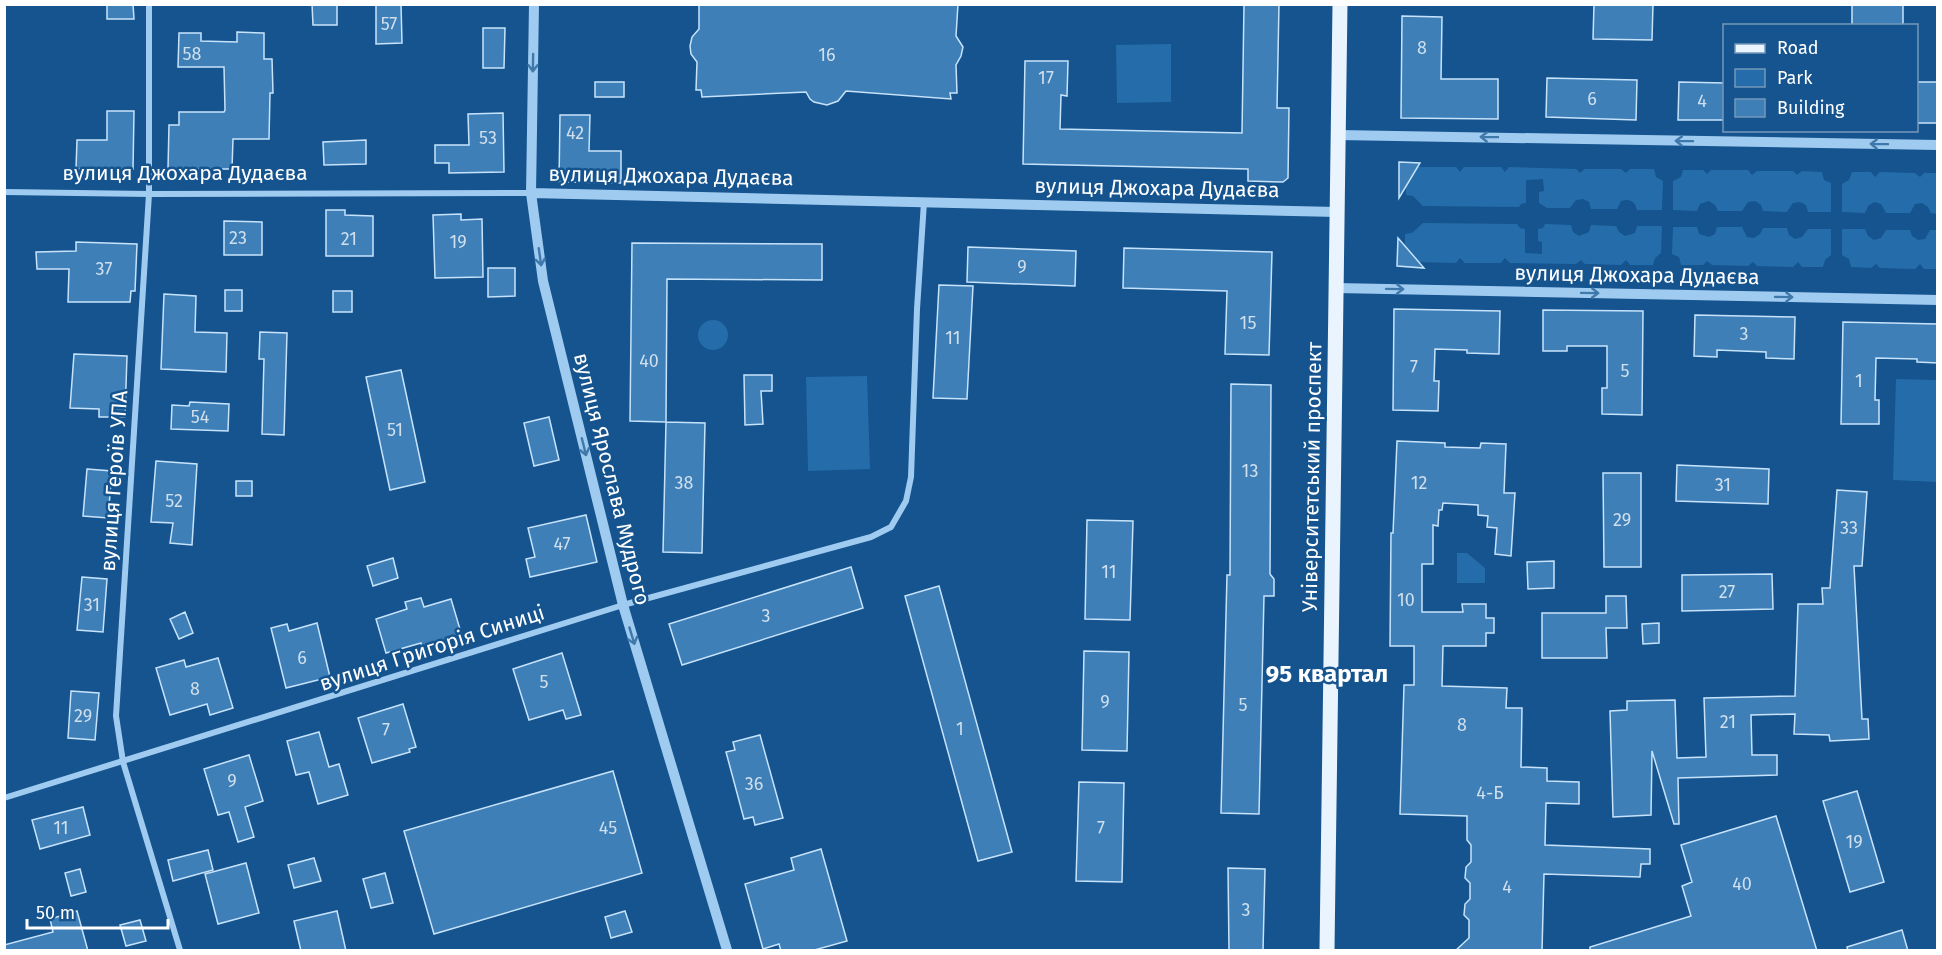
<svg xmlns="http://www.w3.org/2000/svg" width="1942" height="955" font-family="'Fira Sans',sans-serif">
  <rect width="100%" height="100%" fill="#15548e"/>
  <path fill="#256daa" d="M1171 44V102L1117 103 1116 45Z
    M1416 167H1456L1460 172 1464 167H1501L1505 172 1509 167 1576 169 1580 173 1585 169H1621L1626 173 1630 169H1654L1656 177 1663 181 1662 210H1637C1635 201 1630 198 1621 201L1617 209H1591L1589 202 1583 199 1576 200 1570 208H1547L1539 203V192L1544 191 1543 179 1526 180V203L1521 204 1519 207 1423 206 1413 196 1406 195V180Z
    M1683 170H1703L1707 174 1711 170H1748L1752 175 1757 171H1793L1797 175 1802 171 1822 172 1824 180 1831 183V212H1808L1806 205 1800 202 1793 203 1787 212 1763 211 1761 205 1755 201 1748 202 1742 211H1718L1715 205 1709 201 1700 204 1697 211 1673 210V181L1681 177Z
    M1852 172H1871L1875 177 1880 172 1915 173 1920 177 1924 173H1937V214L1931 213 1928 207 1922 203 1915 204 1910 213H1886L1881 204 1874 202 1868 206 1865 213 1842 212V184L1849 180Z
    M1423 223 1517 224 1520 228 1525 229V253L1542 254V242L1538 241V229L1543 228 1545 224 1571 225 1573 232 1579 236 1589 232 1591 225 1616 226 1619 232 1625 236 1635 233 1637 226H1662L1661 253 1655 258 1653 265H1630L1626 260 1621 265 1585 264 1581 260 1576 264 1510 263 1505 258 1501 263H1465L1460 258 1456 263 1415 262 1414 256 1405 249V234L1412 233Z
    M1673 227H1697L1699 234 1709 237 1715 234 1717 227H1742L1747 237 1754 238 1760 234 1763 228H1787L1789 235 1795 239 1802 237 1808 229H1831V255L1825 260 1823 267H1802L1798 262 1793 267 1757 266 1753 262 1748 266 1712 265 1707 261 1703 265H1681L1679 257 1672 254Z
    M1842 229H1865L1868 236 1874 240 1881 238 1886 230H1910L1912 236 1918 240 1925 239 1930 230H1937V269H1924L1920 264 1915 269 1880 268 1876 264 1871 268 1851 267 1849 259 1842 255Z
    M698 335a15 15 0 1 1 30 0a15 15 0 1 1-30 0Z
    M867 376 870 469 808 471 806 377Z
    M1896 379 1937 380V482L1893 480Z
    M1457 553H1467L1485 568V583H1457Z"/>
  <path fill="#3e7fb7" stroke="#c7e3fb" stroke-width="1.5" d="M107 4H133L134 19H107Z
    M312 4H337V25H313Z
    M376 4H401L402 43 376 44Z
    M699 4H958L956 36 963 47 961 56 956 65 957 93H950L951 99 846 91 838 101 827 105 814 102 810 99 806 92 702 97 701 90H696L697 62 691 54 690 46 692 37 699 29Z
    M1244 4H1279L1277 108H1289L1288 178 1283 182 1248 181V169L1023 164 1025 61H1068L1067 96 1061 95 1060 129 1242 133Z
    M1594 4H1653L1652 40 1593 39Z
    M1852 4H1903V26H1852Z
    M1402 16 1442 17 1441 79H1498V119L1401 118Z
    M483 28H505L504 68H483Z
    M237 32 264 33V59H272L273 93H270L269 139H233L232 169H168L169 125H179V112H224L225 110 224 67H178L179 33H201V41L237 42Z
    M1547 78 1637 80 1636 120 1546 117Z
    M595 82H624V97H595Z
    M1679 82 1725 83V120H1678Z
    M1917 82H1938V123H1917Z
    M107 111H134L133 169H76L77 140H107Z
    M503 113 504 172 449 173V163H435V145H469L468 114Z
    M560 115H590L589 151H621V183L559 182Z
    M366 140V164L324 165 323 142Z
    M1399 162 1420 163 1399 198Z
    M326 210H345V215L373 216V256H326Z
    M461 214V220L482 219 483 277 435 278 433 215Z
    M224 221 262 222V255H224Z
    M1398 238 1424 268 1397 266Z
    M76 242 137 244 135 291H131L130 302H68L69 269H37L36 252 76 251Z
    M632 243 822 244V280L667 279 666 422 630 421Z
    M968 247 1076 251 1075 286 967 282Z
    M1124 248 1272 252 1269 355 1225 354 1227 291 1123 288Z
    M488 268H515V296L488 297Z
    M939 285 973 286 967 399 933 398Z
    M225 290H242V311H225Z
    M333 291H352V312H333Z
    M164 294 196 296 195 332 227 333 226 372 161 369Z
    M1394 309 1500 311 1499 354 1467 353V350L1435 349 1434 381H1439L1438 411 1393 410Z
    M1543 310 1643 311 1642 415 1602 414V388H1607V346H1567V351H1543Z
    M1695 315 1795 317 1794 359 1766 358V352L1717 350V357L1694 356Z
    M1843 322 1938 324V363L1917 362V359L1876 358 1875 400H1879V424H1841Z
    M260 332 287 333 284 435 262 434 264 359H259Z
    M74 354 127 356 125 417H99V409L70 408Z
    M401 370 425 482 390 490 366 377Z
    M744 375H772V391H761L763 424 745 425Z
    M1231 384 1271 385 1270 574 1274 579V596H1264L1259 814 1221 813 1227 575H1230Z
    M190 402 229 404 228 431 171 429 172 405 189 406Z
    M549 417 559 460 534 466 524 423Z
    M666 422 705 423 702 553 663 552Z
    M1397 441 1445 443V447L1480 448 1481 443 1506 444 1504 493H1515L1511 556 1495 554 1497 528 1487 527 1488 516 1478 515V505L1443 503 1442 510H1439L1438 526 1433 525V564H1422V612H1463L1462 604H1486V618H1494V633H1486V646H1443L1442 686 1507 688 1506 708H1522L1521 767 1547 768V781L1579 782V804L1546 803 1545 845 1650 849V864H1641L1640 877 1544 874 1542 951H1455L1469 938V920L1464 915 1465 904 1470 899V883L1465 878 1466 867 1471 862V845L1467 840V816L1400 814 1404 685H1414V646H1390L1391 533H1393Z
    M156 461 197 464 192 545 170 543 173 523 151 522Z
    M1677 465 1769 469 1768 504 1676 501Z
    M87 469 112 471 108 518 83 516Z
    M1603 473H1641V567H1604Z
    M236 481H252V496H236Z
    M1837 490 1867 492 1862 566H1854L1862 719H1868L1869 739 1830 741 1829 735 1794 734 1795 714 1751 715 1752 755H1777V775L1678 778 1679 824H1674L1652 751 1651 815 1613 817 1610 711 1627 710V701L1675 700 1677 758 1706 757 1704 698 1795 696 1798 604H1823L1822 588H1830Z
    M586 515 597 562 530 577 526 559 535 557 528 528Z
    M1087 520 1133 521 1130 620 1085 619Z
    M393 558 398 578 373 586 367 566Z
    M1554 561V588L1528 589 1527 562Z
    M851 567 863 608 682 665 669 624Z
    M1772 574 1773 609 1682 611V575Z
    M82 577 107 579 103 632 77 630Z
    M939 586 1012 852 978 861 905 596Z
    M1606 596H1626L1627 628H1606L1607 658H1542V613H1606Z
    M421 598 424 607 451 599 462 636 422 648 421 643 386 653 376 619 407 609 405 602Z
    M185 612 193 633 179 639 170 619Z
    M317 623 330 677 286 688 271 628 287 624 289 631Z
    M1659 623V643L1643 644 1642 624Z
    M1084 651 1129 652 1127 751 1082 750Z
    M562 653 581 715 566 719 563 710 529 720 513 669Z
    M218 658 233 708 210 715 207 704 170 715 156 668 184 660 186 667Z
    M71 691 99 693 95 740 68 738Z
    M403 704 416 747 409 749 410 752 372 763 358 718Z
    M319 732 329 767 339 764 348 795 318 804 309 772 296 775 287 741Z
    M760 735 783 818 755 825 753 817 744 819 726 752 735 750 733 742Z
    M249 755 263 801 245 807 254 837 238 842 229 812 218 815 204 769Z
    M613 771 642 873 434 934 404 831Z
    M1079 782 1124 783 1122 882 1076 881Z
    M1857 791 1884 882 1850 892 1823 801Z
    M83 807 90 835 40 849 32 820Z
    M1776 816 1817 951H1590V947L1691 916 1682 886 1692 882 1681 845Z
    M821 849 847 941 811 951H781L779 944 763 949 745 884 794 870 791 858Z
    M208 850 213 870 173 881 168 860Z
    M314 858 321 881 294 888 288 865Z
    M246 863 259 913 218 924 205 874Z
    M1228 868 1265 869 1263 951H1229Z
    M80 869 86 892 71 896 65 873Z
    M385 873 393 903 371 908 363 879Z
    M77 911 88 951H4V945L53 932 50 919Z
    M337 911 346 951H301L294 921Z
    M625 911 632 932 611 938 605 917Z
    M140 920 146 941 126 946 120 925Z
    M1902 930 1908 951H1848L1847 947Z"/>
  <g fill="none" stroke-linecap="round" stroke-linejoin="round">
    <path stroke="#a0cbf0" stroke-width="6" d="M149 4V194L116 716 123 762 180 950
      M4 192 149 194 531 193
      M4 798 623 605 871 537 891 527 906 501 911 477 917 309 924 202"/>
    <path stroke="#a0cbf0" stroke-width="10" d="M534 4 531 193 543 281 623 605 727 950
      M1338 135 1938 145
      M531 193 1337 212
      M1336 288 1938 300"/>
    <path stroke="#e9f4ff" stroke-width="15" d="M1327 950 1340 4"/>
  </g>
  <defs><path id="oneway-shaft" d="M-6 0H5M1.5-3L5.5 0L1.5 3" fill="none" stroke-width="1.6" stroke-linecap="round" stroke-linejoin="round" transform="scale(1.5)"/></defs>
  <g stroke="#3f78ab">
    <use href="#oneway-shaft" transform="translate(533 63) rotate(91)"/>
    <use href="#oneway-shaft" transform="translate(1489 137) rotate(-179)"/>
    <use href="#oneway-shaft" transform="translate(1684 141) rotate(-179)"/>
    <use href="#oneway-shaft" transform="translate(1879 144) rotate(-179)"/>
    <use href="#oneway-shaft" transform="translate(540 257) rotate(82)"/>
    <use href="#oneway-shaft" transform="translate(1395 289) rotate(1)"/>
    <use href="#oneway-shaft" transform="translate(1590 293) rotate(1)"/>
    <use href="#oneway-shaft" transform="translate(1784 297) rotate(1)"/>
    <use href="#oneway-shaft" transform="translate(584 447) rotate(76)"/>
    <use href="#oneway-shaft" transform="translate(632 636) rotate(73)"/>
  </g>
  <g text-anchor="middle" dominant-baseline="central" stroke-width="5" stroke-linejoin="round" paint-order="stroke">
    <g font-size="18" fill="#cfdfed">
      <text x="389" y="24">57</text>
      <text x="1422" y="48">8</text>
      <text x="192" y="54">58</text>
      <text x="827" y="55">16</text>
      <text x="1046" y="78">17</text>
      <text x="1592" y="99">6</text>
      <text x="1702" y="101">4</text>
      <text x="575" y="133">42</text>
      <text x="488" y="138">53</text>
      <text x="238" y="238">23</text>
      <text x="349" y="239">21</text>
      <text x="458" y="242">19</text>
      <text x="1022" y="267">9</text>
      <text x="104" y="269">37</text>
      <text x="1248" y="323">15</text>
      <text x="1744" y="334">3</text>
      <text x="953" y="338">11</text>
      <text x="649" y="361">40</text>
      <text x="1414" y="367">7</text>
      <text x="1625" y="371">5</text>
      <text x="1859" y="381">1</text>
      <text x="200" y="417">54</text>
      <text x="395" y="430">51</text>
      <text x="1250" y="471">13</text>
      <text x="684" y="483">38</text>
      <text x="1419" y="483">12</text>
      <text x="1723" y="485">31</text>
      <text x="174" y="501">52</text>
      <text x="1622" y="520">29</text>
      <text x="1849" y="528">33</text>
      <text x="562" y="544">47</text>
      <text x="1109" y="572">11</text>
      <text x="1727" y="592">27</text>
      <text x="1406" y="600">10</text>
      <text x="92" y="605">31</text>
      <text x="766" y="616">3</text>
      <text x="302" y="658">6</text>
      <text x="544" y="682">5</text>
      <text x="195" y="689">8</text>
      <text x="1105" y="702">9</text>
      <text x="1243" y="705">5</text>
      <text x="83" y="716">29</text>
      <text x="1728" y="722">21</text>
      <text x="1462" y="725">8</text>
      <text x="960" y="729">1</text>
      <text x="386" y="730">7</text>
      <text x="232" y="781">9</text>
      <text x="754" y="784">36</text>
      <text x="1490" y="793">4-Б</text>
      <text x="61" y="828">11</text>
      <text x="608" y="828">45</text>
      <text x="1101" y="828">7</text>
      <text x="1854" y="842">19</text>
      <text x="1742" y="884">40</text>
      <text x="1507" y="887">4</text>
      <text x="1246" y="910">3</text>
    </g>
    <g font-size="21" fill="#fff" stroke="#15548e">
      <text x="185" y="173">вулиця Джохара Дудаєва</text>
      <text transform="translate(671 176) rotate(1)">вулиця Джохара Дудаєва</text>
      <text transform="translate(1157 188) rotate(1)">вулиця Джохара Дудаєва</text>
      <text transform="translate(1637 275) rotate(1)">вулиця Джохара Дудаєва</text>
      <text transform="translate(1312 477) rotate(-89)">Університетський проспект</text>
      <text transform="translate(612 479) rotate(76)">вулиця Ярослава Мудрого</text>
      <text transform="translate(114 481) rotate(-86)">вулиця Героїв УПА</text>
      <text transform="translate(432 648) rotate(-18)">вулиця Григорія Синиці</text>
    </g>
    <g font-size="24" font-weight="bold" fill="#fff" stroke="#15548e">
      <text x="1327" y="674">95 квартал</text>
    </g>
  </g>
  <rect width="1942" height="955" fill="none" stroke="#ffffff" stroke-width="12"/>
  <rect x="1723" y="24" width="195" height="108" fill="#15548e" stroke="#7398bb" stroke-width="1.5"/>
  <rect x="1735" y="44" width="30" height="9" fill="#e9f4ff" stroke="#7398bb" stroke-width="1.5"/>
  <text x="1777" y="54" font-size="18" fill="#ffffff">Road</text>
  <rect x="1735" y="69" width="30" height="18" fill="#256daa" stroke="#7398bb" stroke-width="1.5"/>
  <text x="1777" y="84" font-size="18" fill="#ffffff">Park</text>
  <rect x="1735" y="99" width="30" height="18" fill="#3e7fb7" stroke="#7398bb" stroke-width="1.5"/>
  <text x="1777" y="114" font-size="18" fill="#ffffff">Building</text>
  <path d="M27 919v9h141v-9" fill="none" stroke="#ffffff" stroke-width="3"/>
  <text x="36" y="919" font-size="18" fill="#ffffff" stroke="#15548e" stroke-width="4.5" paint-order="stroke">50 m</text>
</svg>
